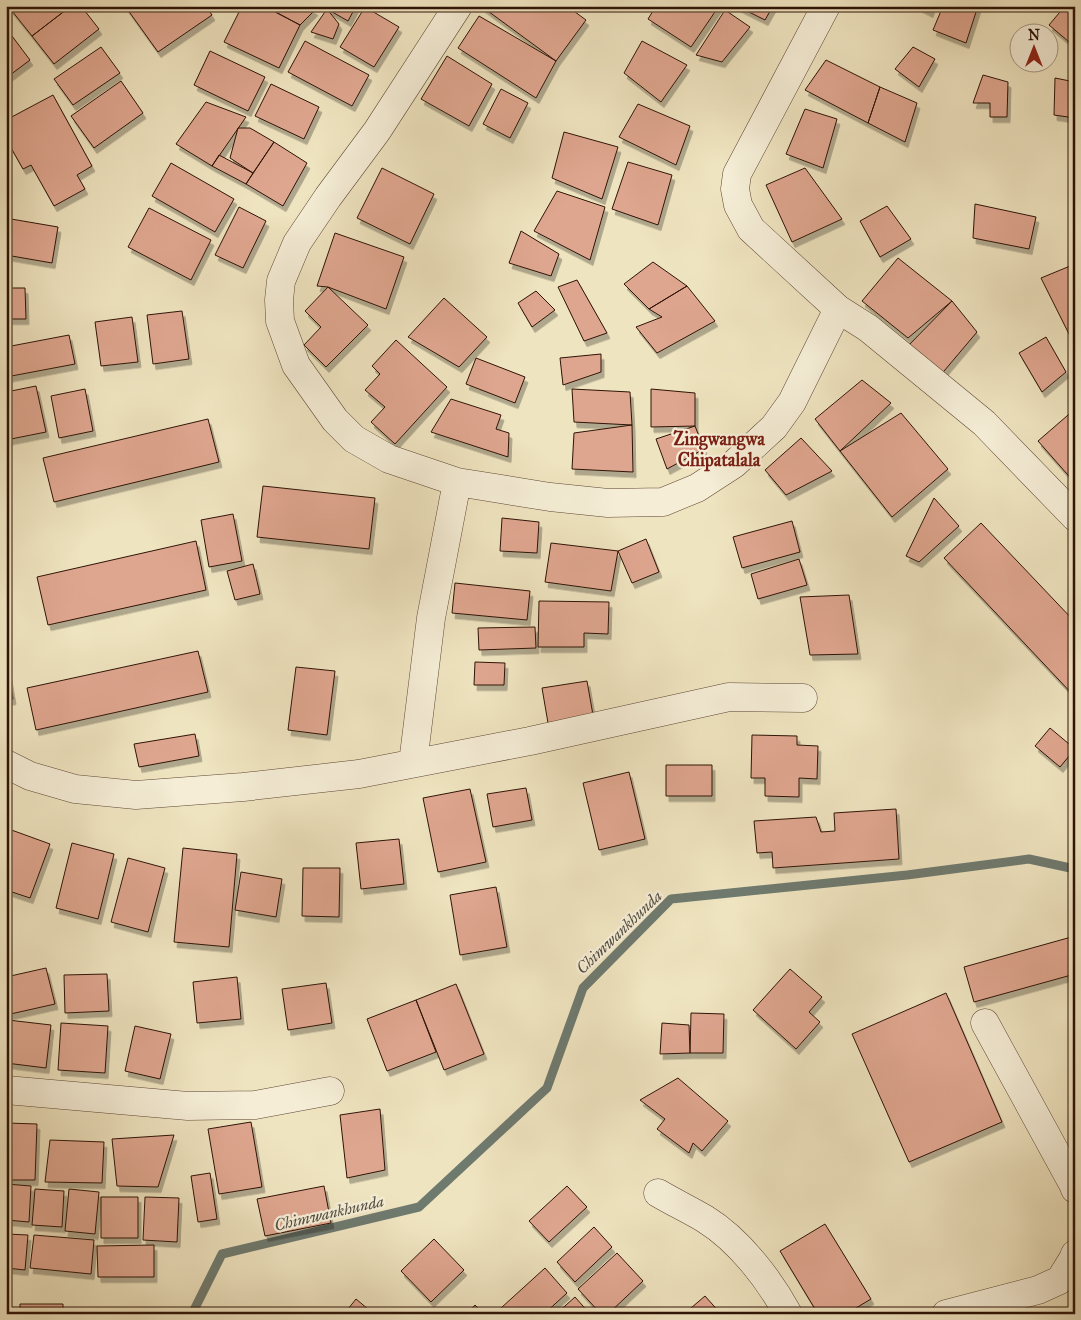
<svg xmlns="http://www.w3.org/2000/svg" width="1081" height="1320" font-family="'IM FELL Great Primer',serif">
  <defs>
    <filter id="shadow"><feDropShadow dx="3" dy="5.5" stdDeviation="0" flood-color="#0004"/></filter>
  </defs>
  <rect width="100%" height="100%" fill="#efe4c0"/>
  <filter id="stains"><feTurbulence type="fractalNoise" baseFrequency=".004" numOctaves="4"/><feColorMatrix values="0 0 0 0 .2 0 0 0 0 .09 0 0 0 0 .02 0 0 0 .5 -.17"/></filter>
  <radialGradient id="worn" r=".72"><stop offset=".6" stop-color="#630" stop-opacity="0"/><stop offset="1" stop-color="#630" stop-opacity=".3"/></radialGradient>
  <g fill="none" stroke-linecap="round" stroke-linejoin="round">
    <path stroke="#6f7a6f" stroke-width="9" d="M192 1314 222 1254 419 1207 547 1088 583 988 671 899 907 875 1029 859 1075 869"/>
  </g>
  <path fill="#dfa68f" stroke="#2e1306" filter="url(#shadow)" d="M8 6H71L32 36Z
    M71 6H81L99 29 54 64 32 36Z
    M125 6H206L212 15 158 52Z
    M242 6H264L300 25 279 68 224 42Z
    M266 6H308L315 10 300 25 266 7Z
    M329 6H356L348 21 327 9Z
    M481 6H567L586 20 556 61Z
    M656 6H719L691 47 648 19Z
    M737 6H773L765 20Z
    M918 6H932L930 12Z
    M943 6H978L966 43 933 30Z
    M1065 6H1075V47L1049 25Z
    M365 7 399 27 374 67 340 47Z
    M327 9 339 24 333 39 311 32Z
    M725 10 750 27 722 62 696 55Z
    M479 16 556 61 536 98 458 48Z
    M6 28 30 60 6 78Z
    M305 41 369 75 352 106 288 72Z
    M642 41 687 65 661 102 624 73Z
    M101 47 120 73 73 105 54 79Z
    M913 47 935 59 919 87 895 69Z
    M210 51 265 77 248 111 194 85Z
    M447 56 492 84 469 126 421 99Z
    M826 60 880 87 868 123 805 90Z
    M983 75 1008 82 1007 117H990V103H973Z
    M1055 78 1075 82V118L1054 115Z
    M121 81 143 113 94 148 71 116Z
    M271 84 319 107 304 139 255 116Z
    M880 87 917 103 905 142 868 123Z
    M501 89 528 103 510 138 483 124Z
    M53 95 92 166 77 175 85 189 54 206 31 165 23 169 6 139V120Z
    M206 102 246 117 212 166 176 144Z
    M638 104 690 126 676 165 619 137Z
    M805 109 837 119 823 168 786 154Z
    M238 128H250L274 142 253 173 230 158Z
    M564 132 618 147 602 199 552 178Z
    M274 142 307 163 283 206 246 184Z
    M219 155 253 173 246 184 212 166Z
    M628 162 672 175 658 225 612 209Z
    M171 163 234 199 215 232 152 196Z
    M382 168 434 194 410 244 357 218Z
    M805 168 842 219 792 242 766 185Z
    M557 191 605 207 590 260 534 231Z
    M975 204 1036 217 1029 249 973 238Z
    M887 206 911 239 880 257 860 221Z
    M239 207 266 221 243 268 215 255Z
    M149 208 211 240 191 280 128 247Z
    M11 219 58 227 52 263 6 255Z
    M521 231 559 254 551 276 509 263Z
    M335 233 404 257 386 309 328 287 317 286Z
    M898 258 952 301 908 338 862 301Z
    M653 262 687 286 649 309 624 284Z
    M1075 264V344H1074L1041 278Z
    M577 280 607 333 584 341 558 287Z
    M687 286 715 321 657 353 636 327 662 317 649 309Z
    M328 287 368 325 326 367 304 345 321 327 305 311Z
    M6 288H25L26 319H6Z
    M536 291 555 310 532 327 518 303Z
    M444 298 487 337 459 367 408 337Z
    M952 301 977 332 939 377 907 347Z
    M182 311 189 359 153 364 147 315Z
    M132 317 138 362 101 366 95 322Z
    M69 335 75 364 6 377V347Z
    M1046 337 1066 372 1042 392 1019 353Z
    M396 340 447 387 395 444 371 422 385 407 365 390 380 374 372 366Z
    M601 354V372L563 385 560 358Z
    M476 358 525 377 515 403 466 384Z
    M862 380 891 403 840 451 815 419Z
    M36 386 46 432 6 440V392Z
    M85 389 93 431 59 438 51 396Z
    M572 389 630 392 632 425 574 422Z
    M651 389 695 393V426L651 427Z
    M451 399 501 415 496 429 509 433 508 457 431 432Z
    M1075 409V483L1038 441Z
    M901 413 948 469 892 517 840 451Z
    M208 419 219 462 54 502 43 458Z
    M632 425 633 472 572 469 574 433Z
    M695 426 704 449 667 469 656 439Z
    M801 438 832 471 786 495 765 470Z
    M263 486 375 498 369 549 257 537Z
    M934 498 959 526 919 562 906 556Z
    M233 514 242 561 209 567 201 520Z
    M502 518 539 522 537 553 500 551Z
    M792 521 800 552 742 568 733 537Z
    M981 523 1075 622V697L944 558Z
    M646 539 659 572 632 583 618 551Z
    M196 541 206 590 48 625 37 577Z
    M551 543 618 551 611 591 545 582Z
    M799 559 807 585 758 599 751 574Z
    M253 564 260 594 235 600 227 571Z
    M455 583 530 591 527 620 452 613Z
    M849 595 858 654 810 655 800 597Z
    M539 601 609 602 608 634 584 633V647H538Z
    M535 627 536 648 479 650 478 628Z
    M198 651 208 692 36 730 27 688Z
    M6 658 13 699 6 700Z
    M475 662 505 663 504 685H474Z
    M296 667 335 671 327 735 288 730Z
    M587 681 593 715 548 723 542 688Z
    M1050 728 1075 749 1060 767 1035 746Z
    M195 734 199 756 139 767 134 744Z
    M752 735 797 736V745L818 746 817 779 799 778V797L765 796V778H751Z
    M666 765H712V796H666Z
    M629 772 645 839 599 850 583 783Z
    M526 788 532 820 493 827 487 794Z
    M470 789 486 862 438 872 423 798Z
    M896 809 899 859 773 868 772 852 757 853 754 821 816 817 821 832 835 831 834 813Z
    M6 828 50 844 30 898 6 890Z
    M399 839 404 884 361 889 356 843Z
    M72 843 114 854 98 919 56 908Z
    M183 848 237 854 229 947 174 942Z
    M128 858 165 868 148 932 111 922Z
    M303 868H340L339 917 302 916Z
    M241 872 282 879 276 917 235 910Z
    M496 887 507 947 460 955 450 895Z
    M1075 936V974L974 1002 964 967Z
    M46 968 55 1004 6 1015V977Z
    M790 969 822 997 809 1012 820 1022 796 1049 753 1010Z
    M107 974 109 1011 65 1013 64 975Z
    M237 977 241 1019 197 1023 193 982Z
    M326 983 332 1023 288 1030 282 989Z
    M456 984 484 1054 444 1070 416 1000Z
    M946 993 1002 1122 909 1162 852 1034Z
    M416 1000 436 1052 387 1071 367 1019Z
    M691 1013 724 1014 723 1053H690Z
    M8 1020 51 1025 46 1068 6 1063V1040Z
    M61 1023 108 1026 105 1073 58 1070Z
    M662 1023 689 1025 690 1053 660 1054Z
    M135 1026 171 1034 160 1079 125 1071Z
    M678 1078 728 1121 702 1151 693 1143 689 1153 657 1129 665 1119 640 1100Z
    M380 1109 385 1170 347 1178 340 1115Z
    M251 1122 262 1187 219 1194 208 1129Z
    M6 1123 37 1124 35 1180H6Z
    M174 1135 158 1187 117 1186 112 1139Z
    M50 1140 104 1142 102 1183 45 1182Z
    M210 1173 217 1219 198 1222 191 1176Z
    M6 1184 31 1186 29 1222 6 1220Z
    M324 1186 331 1223 265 1236 257 1199Z
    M567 1186 587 1207 549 1242 529 1221Z
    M35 1189 64 1191 62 1227 32 1225Z
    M69 1189 99 1192 95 1234 65 1231Z
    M101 1197H138V1238H101Z
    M145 1197 179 1198 177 1242 143 1240Z
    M825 1224 871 1299 846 1314H818L780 1251Z
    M594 1227 612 1247 575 1282 557 1262Z
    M6 1234 28 1235 25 1270 6 1268Z
    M34 1235 94 1240 91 1274 30 1268Z
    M434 1239 464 1270 431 1302 401 1271Z
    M154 1245V1277H98L97 1246Z
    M617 1253 643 1281 608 1314H601L578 1289Z
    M545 1268 567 1293 544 1314H506L501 1308Z
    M705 1296 721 1314H684Z
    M575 1297 590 1314H556Z
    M356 1299 374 1314H344Z
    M20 1304H63V1314H20Z
    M475 1305 484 1314H467Z"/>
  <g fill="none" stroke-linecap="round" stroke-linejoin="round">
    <g stroke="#5e4734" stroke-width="29">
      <path id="minor" d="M458 6 377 131 328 197 297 243 281 281 279 300 280 321 296 365 335 420 354 439 389 459 457 482 550 497 608 503 663 502 697 488 734 464 774 427 792 402 838 309
        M826 6 737 174 735 189 738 205 751 229 838 309 868 328 984 423 1075 517
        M413 763 431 618 457 482
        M6 764 30 776 75 789 136 795 243 787 359 774 530 741 729 697 803 698
        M985 1023 1073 1184 1075 1189
        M6 1090 188 1106 255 1105 330 1091
        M658 1193C673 1202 690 1210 705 1219 739 1240 769 1279 788 1314
        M946 1314 1038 1290 1060 1280 1073 1259 1075 1254"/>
    </g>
    <use href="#minor" stroke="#f5edd6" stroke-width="28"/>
  </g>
  <g text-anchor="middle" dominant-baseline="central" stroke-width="4.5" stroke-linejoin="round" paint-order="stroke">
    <g font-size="16" font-style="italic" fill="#544f43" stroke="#f5edd6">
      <text transform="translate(619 932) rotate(-44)">Chimwankhunda</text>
      <text transform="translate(329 1213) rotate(-13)">Chimwankhunda</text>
    </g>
    <g font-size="18" font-weight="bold" fill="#7a1f14" stroke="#f5edd6">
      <text x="719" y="439">Zingwangwa<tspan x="719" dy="21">Chipatalala</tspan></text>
    </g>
  </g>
  <rect width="1081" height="1320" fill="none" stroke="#efe4c0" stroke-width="25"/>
  <rect x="8" y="8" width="1066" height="1305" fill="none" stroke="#2e1306" stroke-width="2.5"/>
  <rect x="12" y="12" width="1056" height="1295" fill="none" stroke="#2e1306"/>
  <g transform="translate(1034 48)"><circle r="24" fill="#f5edd6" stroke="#a59683"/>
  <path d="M0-4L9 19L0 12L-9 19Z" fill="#8f2418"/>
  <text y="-8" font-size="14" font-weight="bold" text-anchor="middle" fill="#2e1306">N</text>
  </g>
  <rect width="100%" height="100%" filter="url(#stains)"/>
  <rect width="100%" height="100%" fill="url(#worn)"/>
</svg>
